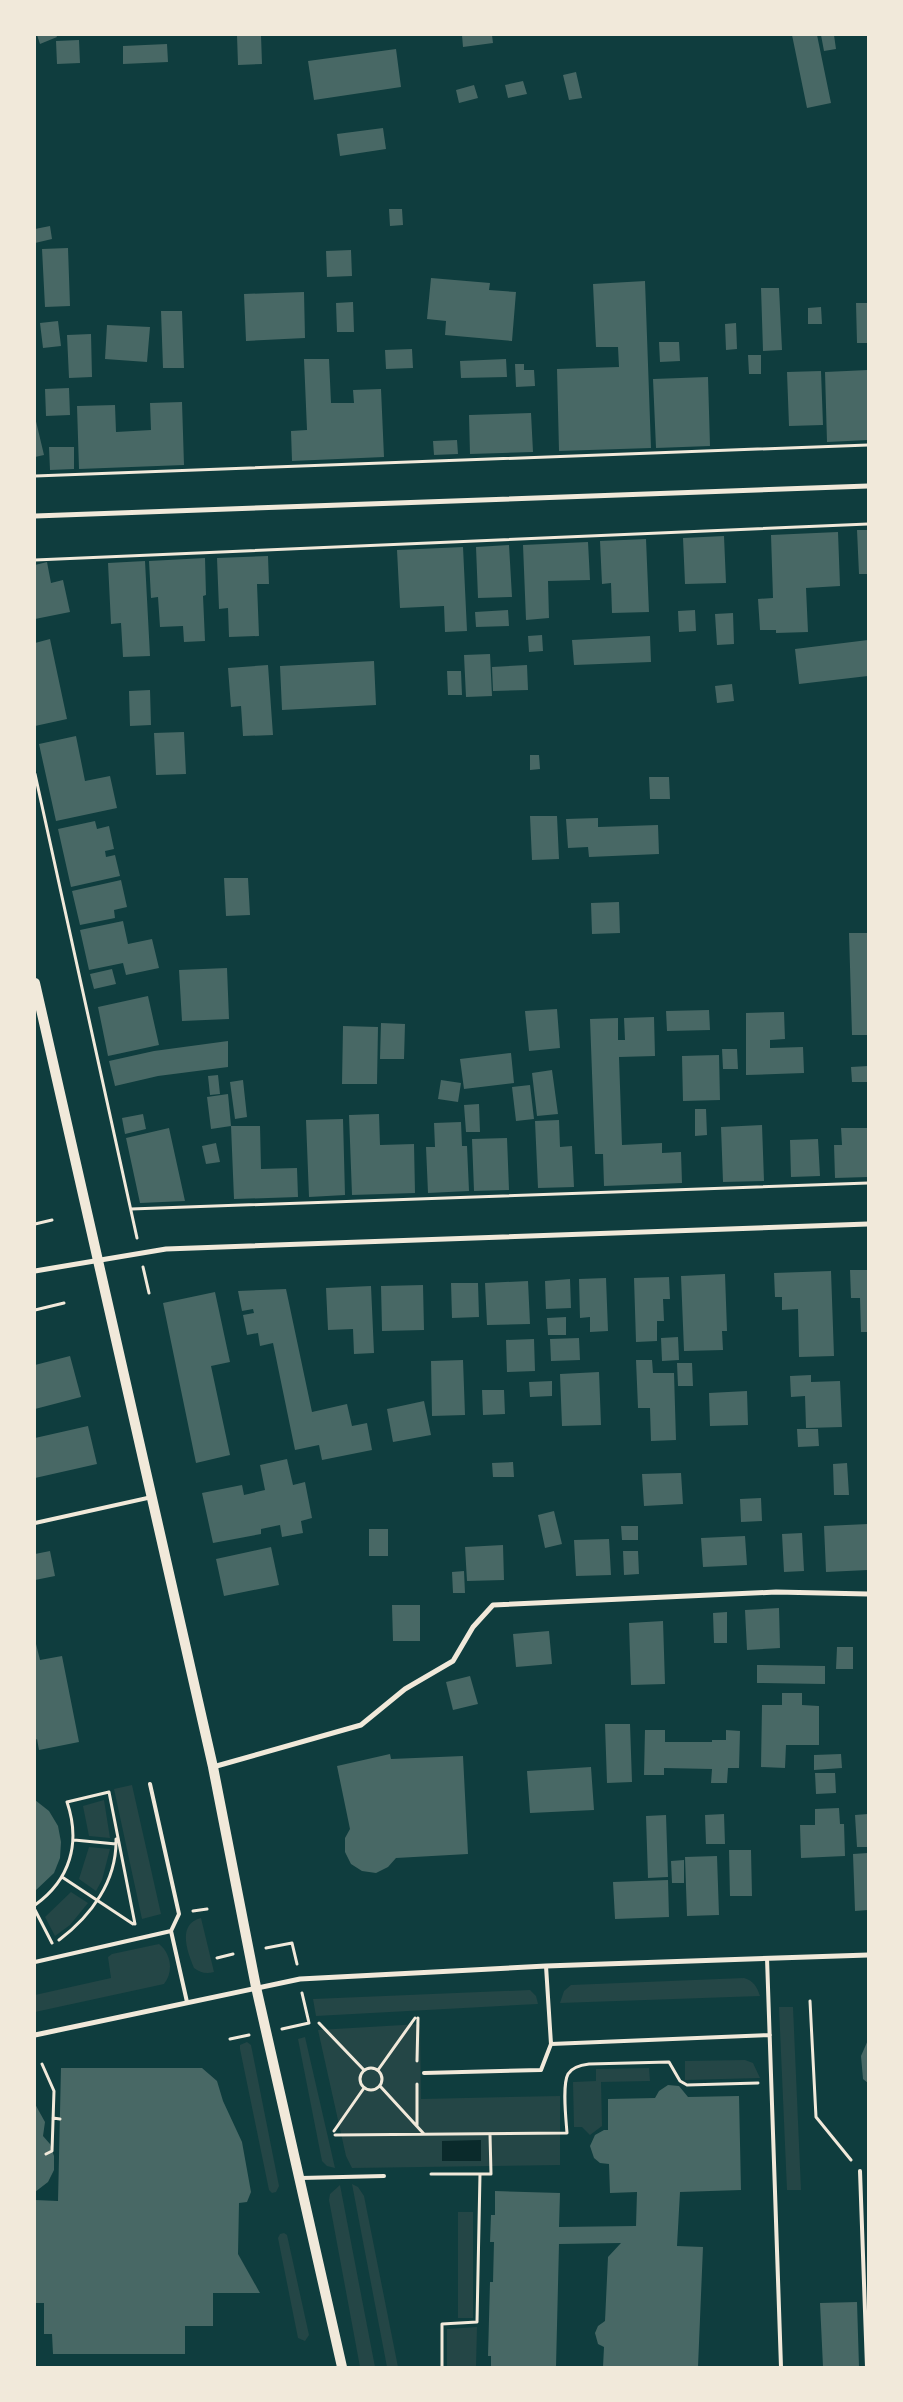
<svg xmlns="http://www.w3.org/2000/svg" width="903" height="2402" font-family="Roboto,sans-serif">
  <rect width="100%" height="100%" fill="#0f3d3e"/>
  <path fill="#244646" d="M132 1785 161 1914 142 1919 114 1789Z
    M104 1800 110 1838 89 1836 83 1806Z
    M89 1847 110 1849 102 1880 96 1891 79 1879Z
    M71 1892 88 1903 70 1925 55 1936 45 1917Z
    M201 1918 214 1972C206 1974 201 1973 194 1968 187 1951 177 1924 201 1918Z
    M159 1944C171 1953 174 1972 164 1984L35 2012V1995L111 1978 108 1957 112 1954Z
    M744 1978C754 1981 757 1987 760 1996L560 2003 564 1991 571 1985Z
    M530 1990 536 1996 538 2004 316 2016 313 1999Z
    M779 2007H793L801 2190H787Z
    M420 2024 421 2099 560 2096V2165L352 2168 346 2156 318 2030Z
    M305 2037 335 2168 327 2166 322 2161 298 2039Z
    M247 2042 251 2045 279 2186 276 2192 272 2193 269 2190 240 2049V2045Z
    M745 2060 753 2063 760 2078 685 2080V2061Z
    M649 2068 650 2081 601 2082 602 2126 590 2135 582 2127H574L573 2082 596 2081V2069Z
    M352 2184 358 2187 364 2196 398 2367H387Z
    M340 2185 375 2367H360L329 2200 330 2194Z
    M458 2212H473V2318H458Z
    M284 2233 287 2235 309 2335 305 2341 298 2338 278 2238 280 2234Z
    M477 2327 476 2367H447V2329Z"/>
  <path fill="#0a2a2b" d="M481 2140V2161H442V2141Z"/>
  <path fill="#486865" d="M37 35H56L57 37 40 44Z
    M237 35H261L262 64 238 65Z
    M462 35H492L493 43 463 47Z
    M792 35H817L831 103 807 108Z
    M821 35H834L836 49 824 51Z
    M79 40 80 63 57 64 56 41Z
    M167 44 168 62 123 64V46Z
    M396 49 401 87 314 100 308 61Z
    M576 72 582 98 569 100 563 75Z
    M523 81 527 94 508 98 505 85Z
    M474 85 478 98 459 103 456 90Z
    M383 128 386 149 340 156 337 134Z
    M389 209H402L403 225 390 226Z
    M50 226 52 239 35 243V229Z
    M68 248 70 306 45 307 42 249Z
    M351 250 352 276 327 277 326 251Z
    M431 278 490 283 489 290 516 292 512 341 445 335 446 321 427 319Z
    M645 281 651 448 559 451 557 369 619 367 618 347H596L593 284Z
    M761 288H779L782 350 763 351Z
    M304 292 305 338 246 341 244 294Z
    M353 302 354 332H337L336 303Z
    M856 303H868V343H857Z
    M821 307 822 324H808V308Z
    M161 311H182L184 368H163Z
    M58 321 61 346 43 348 40 323Z
    M736 323 737 349 726 350 725 324Z
    M107 325 150 327 147 362 105 359Z
    M91 334 92 377 69 378 67 335Z
    M659 342H679L680 361 660 362Z
    M412 349 413 368 386 369 385 350Z
    M748 355H761V374H749Z
    M304 359H329L331 403H354L353 390 381 389 384 457 292 461 291 431 307 430Z
    M506 359 507 377 461 378 460 361Z
    M515 364H524V370H534L535 386 516 387Z
    M868 370V440L827 442 825 372Z
    M821 371 823 425 789 426 787 372Z
    M708 377 710 446 656 448 653 379Z
    M69 388 70 415 46 416 45 389Z
    M182 402 184 465 79 469 77 406 115 405 116 432 151 430 150 403Z
    M531 413 533 452 470 454 469 415Z
    M35 417 44 455 35 457Z
    M457 440 458 454 434 455 433 441Z
    M49 447H74V469L50 470Z
    M857 530H868V574H859Z
    M838 532 840 586 806 588 808 632 776 633V630H760L758 599 773 598 771 535Z
    M724 536 726 583 685 584 683 538Z
    M646 539 649 612 612 613 611 583 602 584 600 541Z
    M588 542 590 580 548 581 549 618 526 620 523 545Z
    M509 545 512 597 478 598 476 547Z
    M463 547 467 631 445 632 444 606 400 608 397 550Z
    M268 556 269 584H257L259 636 229 637 228 608 219 609 217 558Z
    M205 558 206 595 203 596 205 641 184 642 183 626 160 627 158 597 151 598 149 561Z
    M145 561 150 656 123 657 121 623 111 624 108 563Z
    M47 562 51 583 63 580 70 612 35 619V565Z
    M508 610 509 626 476 627 475 612Z
    M695 610 696 631 679 632 678 611Z
    M733 613 734 644 717 645 715 614Z
    M542 635 543 651 529 652 528 636Z
    M650 636 651 662 574 665 572 640Z
    M50 639 67 719 35 726V643Z
    M868 640V676L799 684 795 649Z
    M490 654 492 696 466 697 464 655Z
    M374 661 376 705 282 710 280 666Z
    M268 665 273 735 243 736 241 706 231 707 228 668Z
    M527 665 528 690 493 691 492 667Z
    M447 671H461L462 695H448Z
    M732 684 734 701 717 703 715 686Z
    M150 690 151 725 130 726 129 691Z
    M184 732 186 774 156 775 154 733Z
    M76 736 85 781 110 776 117 808 56 821 39 744Z
    M530 755H539L540 769 530 770Z
    M649 777H669L670 799H650Z
    M530 816H557L559 859 532 860Z
    M598 818V827L658 825 659 854 589 857 588 847 568 848 566 819Z
    M95 821 97 829 109 826 114 849 105 851 106 857 115 855 120 876 71 887 58 829Z
    M224 878H248L250 915 226 916Z
    M121 880 127 907 114 910 115 918 80 925 72 891Z
    M619 902 620 933 592 934 591 903Z
    M123 921 128 944 152 939 159 968 126 975 123 963 89 970 80 930Z
    M849 933H868V1035H852Z
    M227 968 229 1019 182 1021 179 970Z
    M112 969 116 984 94 989 90 974Z
    M148 996 159 1045 108 1056 98 1007Z
    M557 1009 560 1048 529 1051 525 1011Z
    M709 1010 710 1030 667 1031 666 1011Z
    M784 1012 785 1039 770 1040V1048L803 1047 804 1073 746 1075V1013Z
    M654 1017 655 1056 619 1057 622 1145 662 1143V1153L681 1152 682 1183 604 1186 603 1154H595L590 1019 618 1018V1040H625L624 1018Z
    M381 1023 405 1024 404 1059H380Z
    M343 1026 378 1027 377 1084H342Z
    M228 1041V1067L158 1076 115 1086 109 1061 154 1051Z
    M722 1049H737L738 1069H723Z
    M511 1053 514 1083 464 1089 460 1059Z
    M719 1055 720 1100 683 1101 682 1056Z
    M868 1066V1082H852L851 1067Z
    M552 1070 558 1114 537 1116 532 1073Z
    M218 1075 220 1094 210 1095 208 1076Z
    M243 1080 247 1117 235 1119 230 1082Z
    M441 1080 461 1083 458 1102 438 1099Z
    M530 1085 534 1119 516 1121 512 1087Z
    M228 1094 231 1126 211 1129 207 1097Z
    M479 1104 480 1132H466L464 1105Z
    M695 1109H706L707 1135 695 1136Z
    M143 1114 146 1129 125 1134 122 1118Z
    M379 1114 380 1145 414 1144 415 1193 352 1195 349 1115Z
    M343 1119 345 1195 309 1197 306 1120Z
    M559 1120 560 1147 572 1146 574 1187 538 1188 535 1121Z
    M461 1122 462 1146H467L469 1191 428 1193 426 1147H435L434 1123Z
    M762 1125 764 1181 723 1182 721 1127Z
    M231 1126H260L261 1169 297 1168 298 1197 234 1199Z
    M169 1128 185 1201 140 1203 126 1138Z
    M841 1128H868V1177L835 1178 834 1145H842Z
    M507 1138 509 1190 474 1191 472 1139Z
    M818 1139 820 1176 791 1177 790 1140Z
    M216 1143 220 1162 206 1164 202 1146Z
    M850 1270H868V1332H861L860 1298H851Z
    M831 1271 834 1356 799 1357 798 1309 782 1310V1297H775L774 1273Z
    M725 1274 727 1331H722L723 1350 684 1351 681 1276Z
    M669 1277 670 1299H663L664 1321H657V1341L636 1342 634 1278Z
    M606 1278 608 1331 590 1332V1317L580 1318 579 1279Z
    M570 1279 571 1308 546 1309 545 1281Z
    M528 1281 530 1324 487 1325 485 1283Z
    M451 1283H478L479 1317 452 1318Z
    M423 1285 424 1330 382 1331 381 1286Z
    M371 1286 374 1353 354 1354 353 1329 328 1330 326 1288Z
    M286 1289 312 1412 347 1404 352 1426 367 1423 372 1450 322 1460 319 1445 295 1450 273 1343 260 1346 258 1333 247 1335 243 1315 254 1313 253 1309 242 1311 238 1291Z
    M215 1292 230 1362 211 1366 230 1455 196 1463 163 1303Z
    M566 1317V1335H548L547 1318Z
    M678 1337 679 1360 662 1361 661 1338Z
    M579 1338 580 1360 551 1361 550 1339Z
    M534 1339 535 1371 507 1372 506 1340Z
    M70 1356 81 1397 35 1409V1365Z
    M463 1360 465 1415 432 1416 431 1361Z
    M636 1360H652L653 1373H674L676 1440 651 1441 650 1408H638Z
    M677 1363H692L693 1386H678Z
    M599 1372 601 1425 562 1426 560 1374Z
    M811 1375V1382L840 1381 842 1427 806 1428 805 1396 791 1397 790 1376Z
    M552 1381V1396L530 1397 529 1382Z
    M482 1390H504L505 1414 483 1415Z
    M747 1391 748 1425 710 1426 709 1393Z
    M424 1401 431 1435 393 1442 387 1409Z
    M88 1426 97 1464 35 1478V1438Z
    M797 1429H818L819 1446 798 1447Z
    M287 1459 293 1485 305 1482 312 1518 301 1521 303 1533 282 1537 280 1525 261 1529V1534L213 1543 202 1493 242 1485 244 1495 265 1490 260 1465Z
    M513 1462 514 1477H493L492 1463Z
    M847 1463 849 1495H834L833 1464Z
    M681 1473 683 1504 644 1506 642 1474Z
    M761 1498 762 1521 741 1522 740 1499Z
    M554 1511 562 1544 545 1548 538 1515Z
    M868 1524V1570L826 1572 824 1526Z
    M621 1526H638V1540H622Z
    M369 1529H388V1556H369Z
    M802 1533 804 1571 784 1572 782 1534Z
    M745 1536 747 1565 703 1567 701 1538Z
    M609 1539 611 1575 576 1576 574 1540Z
    M503 1545 504 1580 467 1581 465 1547Z
    M271 1547 279 1585 224 1596 216 1559Z
    M50 1551 55 1576 35 1580V1554Z
    M623 1551H638L639 1574 624 1575Z
    M464 1571 465 1593H453L452 1572Z
    M392 1605H420V1641H393Z
    M779 1608 780 1648 747 1650 745 1610Z
    M727 1612V1643H714L713 1613Z
    M663 1621 665 1684 631 1685 629 1623Z
    M549 1631 552 1664 516 1667 513 1634Z
    M35 1640 40 1660 62 1656 79 1742 39 1750 37 1739 35 1740Z
    M837 1647H853V1669H836Z
    M757 1665 825 1666V1684L757 1683Z
    M470 1676 478 1704 453 1710 446 1682Z
    M782 1693H802V1705L819 1706V1745H786L785 1768 761 1767 762 1705H782Z
    M605 1724H630L632 1782 607 1783Z
    M645 1730H665V1742H712V1740H726V1730L740 1731 739 1768H728L727 1783H711L712 1769 664 1768V1775H644Z
    M390 1754 391 1759 463 1756 468 1854 396 1858 388 1867 376 1873 362 1871 351 1864 345 1852V1838L350 1829 337 1766Z
    M841 1754 842 1768 814 1770V1755Z
    M591 1767 594 1810 530 1813 527 1771Z
    M815 1773H835L836 1793 816 1794Z
    M35 1800 49 1811 58 1826 61 1842 60 1858 54 1873 35 1891Z
    M839 1808 840 1824H844L845 1856 801 1858 800 1825H815V1809Z
    M724 1814 725 1844H706L705 1815Z
    M868 1814V1847H857L855 1815Z
    M666 1815 668 1877 648 1878 646 1816Z
    M729 1850H751L752 1896H730Z
    M868 1853V1910L855 1911 853 1854Z
    M717 1856 719 1915 687 1916 685 1857Z
    M684 1860V1883H672L671 1861Z
    M668 1880 669 1917 615 1919 613 1882Z
    M868 2040V2083L863 2079 861 2056Z
    M61 2068H202L217 2081 223 2101 242 2142 251 2192 247 2202 239 2203 238 2254 260 2293H213V2326H185V2354H53L52 2334H44V2303H35V2200L58 2201Z
    M668 2085 679 2086 688 2097 739 2096 741 2190 680 2192 677 2246 703 2247 698 2367H603L604 2347 598 2344 595 2333 598 2326 605 2321 608 2257 621 2243 559 2244 556 2367H491V2356H488L490 2282H493L494 2242H490L491 2215H495V2191L560 2193 559 2227 636 2226 637 2192 610 2193 609 2164 600 2163 594 2158 590 2146 595 2135 604 2130H608V2099L655 2098 659 2091Z
    M35 2104 45 2122 43 2136 50 2144 54 2156V2170L48 2182 35 2192Z
    M857 2302 859 2367H823L820 2303Z"/>
  <g fill="none" stroke-linecap="round" stroke-linejoin="round">
    <path stroke="#f1e9da" stroke-width="3" d="M35 476 868 445
      M35 560 868 524
      M35 774 137 1238
      M131 1209 868 1183
      M35 1224 52 1220
      M143 1267 149 1293
      M35 1310 64 1303
      M74 1840 116 1844
      M62 1877 133 1924
      M35 1905C70 1880 81 1843 67 1802L109 1792 135 1924
      M35 1910 52 1943
      M193 1911 207 1909
      M59 1940C91 1916 117 1881 116 1839
      M266 1948 292 1943 297 1964
      M217 1958 233 1954
      M810 2001 816 2117 851 2160
      M319 2023 364 2070
      M282 2029 309 2023 302 1993
      M230 2039 249 2035
      M417 2061 418 2018
      M42 2064 54 2091 52 2151 46 2154
      M360 2079a11 11 0 1 1 22 0a11 11 0 1 1-22 0Z
      M378 2070 415 2018
      M380 2086 424 2134
      M53 2118 60 2119
      M417 2126V2084
      M334 2131 364 2088
      M335 2135 567 2133C566 2119 562 2085 568 2074 572 2067 581 2065 589 2064L669 2062 680 2081 687 2085 758 2083
      M431 2174H480
      M442 2367V2324L477 2322 480 2174H491L490 2134"/>
    <path stroke="#f1e9da" stroke-width="4" d="M35 1523 152 1497
      M150 1784 179 1914 171 1931
      M767 1958 781 2367
      M35 1962 171 1931 187 2002
      M551 2044 770 2035
      M424 2073 541 2070 551 2044 546 1966
      M860 2171 867 2367
      M301 2178 384 2176"/>
    <path stroke="#f1e9da" stroke-width="5" d="M35 516 868 486
      M35 1271 166 1249 868 1224
      M213 1767 361 1725 405 1689 453 1661 473 1627 493 1605 776 1592 868 1594
      M35 2035 300 1979 546 1966 868 1955"/>
    <path stroke="#f1e9da" stroke-width="10" d="M35 983 213 1767 256 1987 342 2367"/>
  </g>
  <rect width="903" height="2402" fill="none" stroke="#f1e9da" stroke-width="72"/>
</svg>
